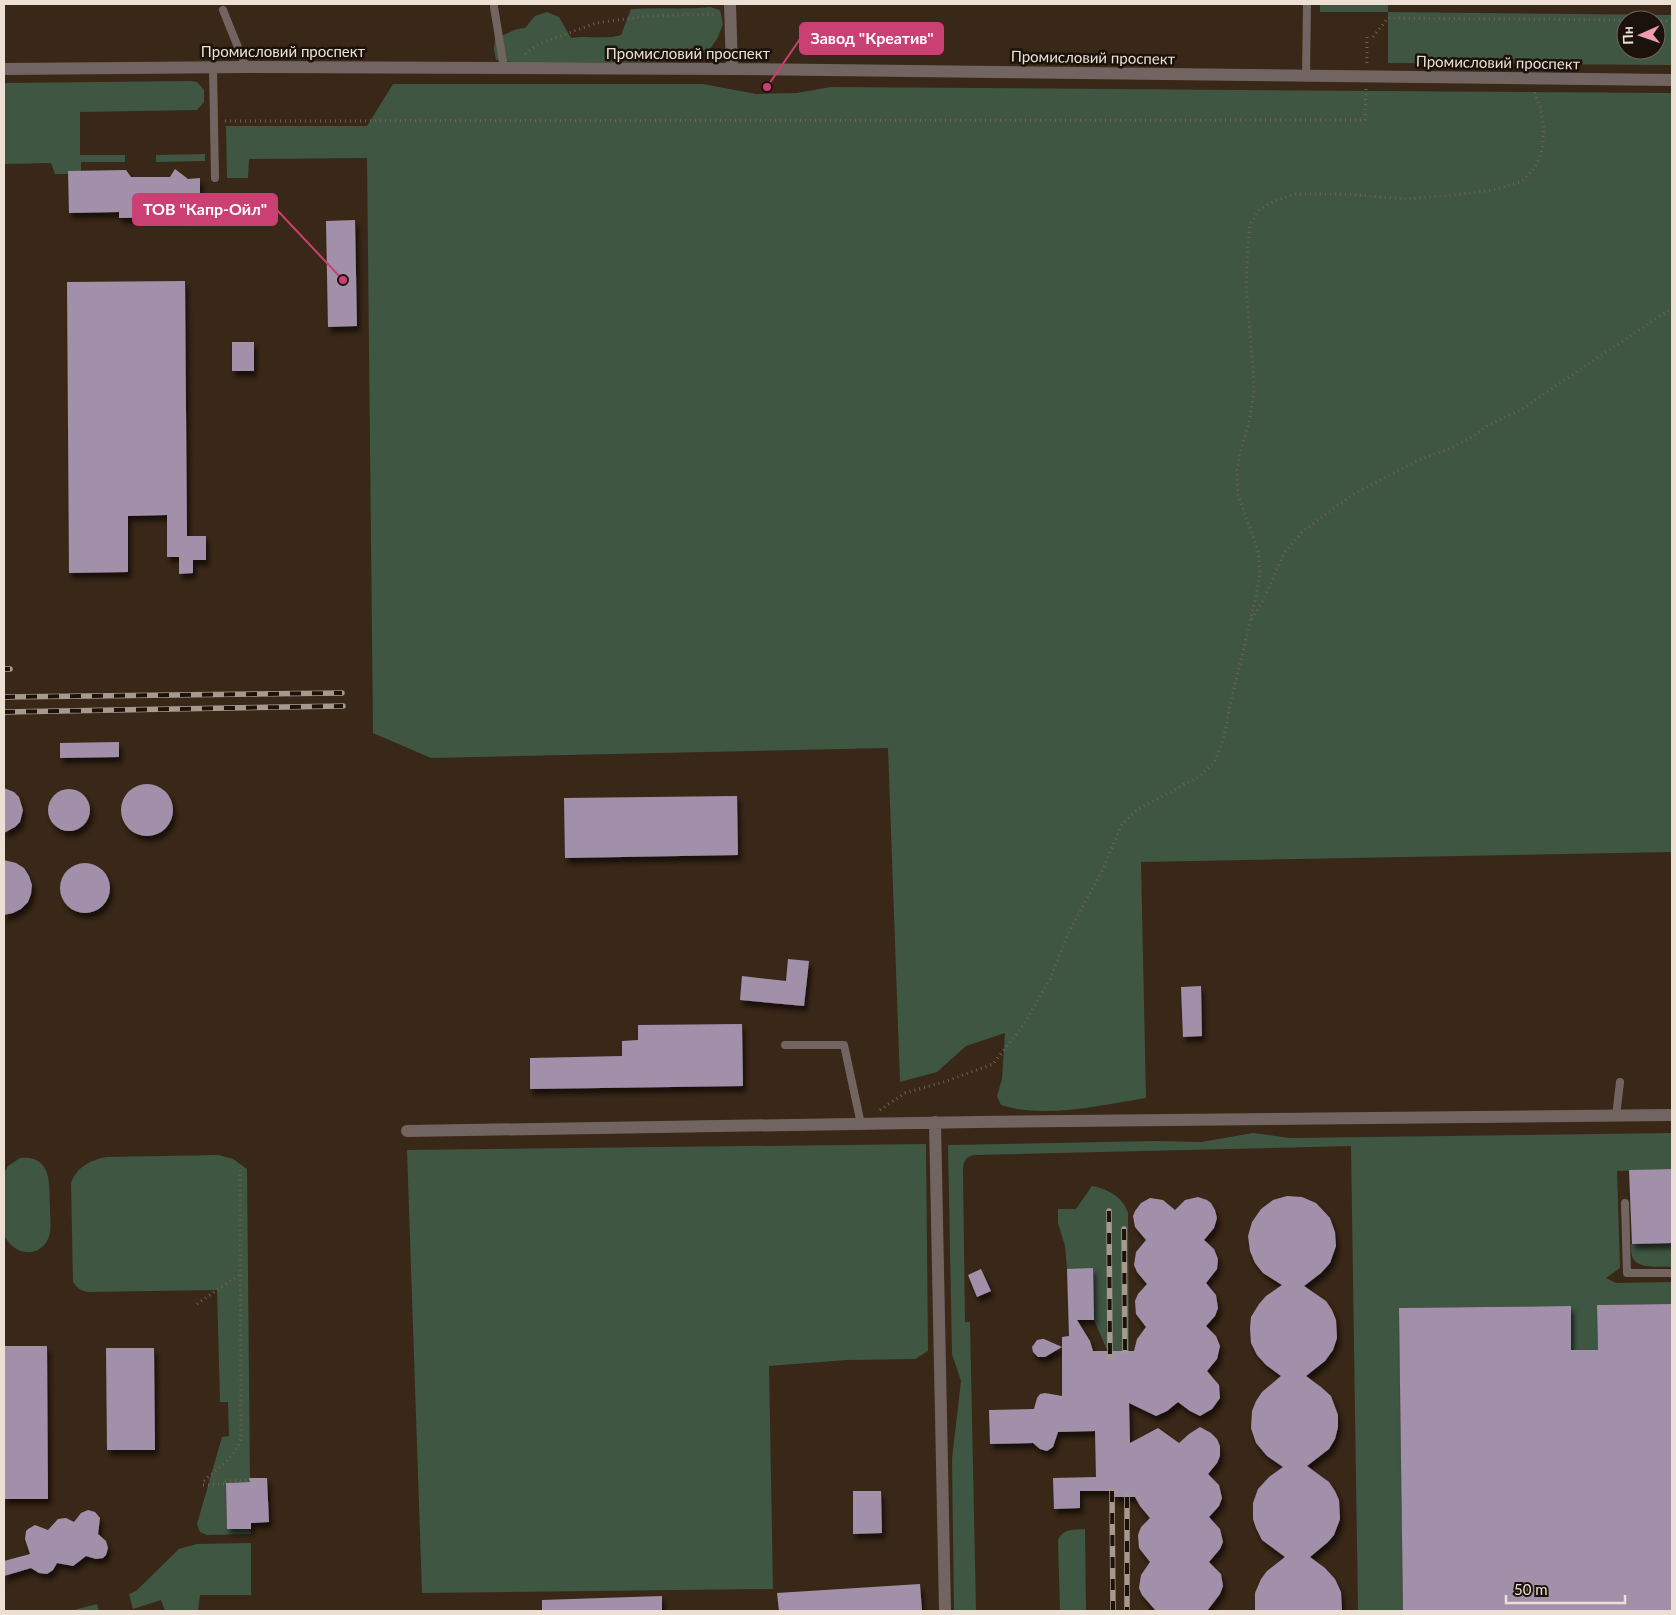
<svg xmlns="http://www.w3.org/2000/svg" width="1676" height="1615" font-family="Lato,sans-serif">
  <defs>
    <filter id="shadow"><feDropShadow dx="3" dy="5.5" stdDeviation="2.5" flood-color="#0009"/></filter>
  </defs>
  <rect width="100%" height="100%" fill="#392717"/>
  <path fill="#3f5643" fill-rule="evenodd" d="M1320 4H1388V12L1672 15V65L1388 63V12H1320ZM1626 20H1656V50H1626Z
    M710 7 720 10 723 24 718 37 709 51 682 61 520 63 496 60 494 49 495 39C505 35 515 28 525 28L535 16 547 12 559 17 571 38C588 35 604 40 621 35L631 9C657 7 683 10 710 7Z
    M191 81 197 82 204 90V102L197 110 80 112V155H125V162H81V171H69V174H55L51 163 4 164V83Z
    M393 84H703L756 94 797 93 830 87 1672 93V852L1141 862 1146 1098C1103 1105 1043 1119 1001 1105L997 1096 1002 1079 1005 1033 966 1046 937 1072 900 1082 888 748 431 758 373 733 367 158 249 159 248 178H227L226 126H367Z
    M205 154V161L156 162V155Z
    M1253 1133 1290 1138 1672 1133V1169L1617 1171 1620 1268 1606 1278 1616 1283 1672 1282V1304L1597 1305 1598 1350H1571L1570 1306 1399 1308 1403 1611H1358L1351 1146 975 1155C966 1156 963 1161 963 1171L965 1322H970L976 1611H954L952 1459 961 1381 952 1354 948 1145 1155 1141 1201 1142Z
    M926 1144 928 1351 915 1359 847 1360 769 1366 773 1589 422 1593 407 1150Z
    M218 1155 233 1159 247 1169 250 1482 226 1483 227 1529H251V1534L207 1535 200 1532 197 1524 222 1437 229 1436 228 1402H220L217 1290 88 1292C81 1291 77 1288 73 1282L71 1183C77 1167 89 1161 106 1157Z
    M20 1158C53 1155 49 1185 50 1208 50 1218 52 1230 48 1239 38 1260 11 1254 4 1234V1173L8 1166Z
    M1092 1186C1108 1189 1123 1197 1128 1213L1129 1351H1114L1110 1357 1094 1320 1093 1269H1067L1065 1246 1058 1223V1209H1076Z
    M1672 1243V1267C1661 1266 1636 1270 1632 1256 1631 1252 1631 1248 1631 1244Z
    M1085 1529 1086 1611H1060L1058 1540C1064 1528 1073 1530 1085 1529Z
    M251 1543V1595H200L198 1611H165L161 1600 133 1609 129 1594 136 1591 179 1549 197 1544Z
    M97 1604 99 1611H70Z"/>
  <path fill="#a290aa" filter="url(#shadow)" d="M175 169 188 179 200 178V194L185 207 186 217 119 218V212L69 213 68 171 126 170 131 177H170Z
    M355 220 357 326 328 327 326 221Z
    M185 281 187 536H206V560H193V573L179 574V557H167V515L128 516V572L69 573 67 282Z
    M232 342H254V371H232Z
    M119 742V757L60 758V743Z
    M121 810a26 26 0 1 1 52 0a26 26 0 1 1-52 0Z
    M4 788 14 792 19 797 23 810 20 822 15 827 4 833Z
    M48 810a21 21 0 1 1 42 0a21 21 0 1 1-42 0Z
    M737 796 738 855 565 858 564 798Z
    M4 860 16 863 24 868 29 876 32 885 31 894 28 902 21 909 13 913 4 915Z
    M60 888a25 25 0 1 1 50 0a25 25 0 1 1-50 0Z
    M788 959 809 961 804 1006 740 1000 742 976 786 981Z
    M1201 986 1202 1036 1183 1037 1181 987Z
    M742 1024 743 1086 530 1089V1058L622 1056V1041L638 1040V1025Z
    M1672 1169V1243L1632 1244 1629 1170Z
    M1287 1196 1302 1197 1316 1203 1330 1218 1335 1232 1336 1246 1330 1263 1321 1273 1304 1286 1326 1301 1332 1310 1336 1320 1337 1338 1333 1350 1325 1361 1306 1376 1321 1387 1331 1396 1338 1415V1427L1335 1439 1329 1449 1307 1466 1329 1482 1335 1491 1339 1500 1340 1519 1334 1535 1328 1542 1310 1557 1325 1568 1335 1579 1341 1592 1342 1611H1255V1593L1261 1579 1267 1571 1285 1557 1262 1540 1256 1528 1253 1519V1503L1258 1489 1269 1477 1283 1467 1267 1456 1256 1443 1251 1428 1252 1411 1256 1401 1262 1392 1281 1376 1266 1365 1257 1355 1251 1343 1250 1328 1251 1317 1259 1304 1266 1296 1282 1285 1263 1273 1255 1263 1250 1251 1248 1236 1252 1222 1261 1209 1273 1200Z
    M1198 1197 1207 1200 1211 1203 1215 1210 1217 1218 1214 1228 1204 1240 1214 1249 1218 1259 1217 1269 1206 1283 1216 1295 1218 1308 1215 1316 1206 1326 1216 1336 1220 1346 1217 1359 1207 1371 1219 1385 1220 1398 1212 1409 1200 1416 1190 1411 1178 1402 1167 1411 1156 1416 1129 1403 1130 1443 1158 1428 1179 1443 1189 1434 1200 1427 1211 1433 1217 1439 1220 1446V1456L1217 1463 1208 1474 1219 1485 1222 1498 1219 1506 1209 1517 1220 1529 1223 1542 1220 1549 1209 1562 1221 1574 1223 1586 1220 1594 1207 1611H1156L1142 1595 1139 1588 1141 1575 1150 1562 1139 1548 1138 1535 1141 1527 1150 1518 1140 1506 1135 1497H1114V1491H1080V1508L1054 1509 1053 1478 1096 1477 1095 1431 1058 1432 1053 1447 1047 1451 1040 1449 1033 1443 990 1444 989 1410 1034 1409 1037 1398 1040 1394 1045 1393 1062 1396V1337L1069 1336 1067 1269 1093 1268 1094 1320H1077L1090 1341 1093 1351H1134L1137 1339 1146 1327 1136 1314 1135 1301 1138 1294 1147 1284 1137 1272 1134 1265 1136 1252 1146 1240 1135 1227 1133 1216 1135 1211 1141 1203 1150 1198 1163 1200 1175 1210 1185 1200Z
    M981 1269 991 1291 977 1297 968 1275Z
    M1672 1304V1611H1403L1399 1308 1571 1306V1350H1598L1597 1305Z
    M1042 1339H1044L1062 1347 1045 1357H1038L1033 1352 1032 1347 1037 1340Z
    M4 1346H47L48 1499H4Z
    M106 1348H154L155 1450H107Z
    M249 1478H267L269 1522 251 1523V1529H227L226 1483 250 1482Z
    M853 1491H881L882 1533 853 1534Z
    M88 1510 95 1512 100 1518 98 1534 106 1541 108 1548 106 1555 103 1558 96 1559 86 1556 73 1566 57 1563 53 1570 47 1574 39 1573 31 1568 4 1576V1561L30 1554 25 1539 26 1531 28 1529 35 1525 48 1530 58 1519 66 1518 74 1522 81 1513Z
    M920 1584 922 1611H779L777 1593Z
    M662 1596V1611H542V1600Z"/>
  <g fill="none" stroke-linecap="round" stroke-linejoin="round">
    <path stroke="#726254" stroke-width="3" stroke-dasharray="1 4" stroke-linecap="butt" d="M1656 21H1672
      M1373 37 1388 18 1626 20
      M525 54 539 44 596 23 647 16 717 14
      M1367 63V37
      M225 121 1365 120 1366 89
      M1252 619 1263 601 1284 553 1302 532 1322 517 1352 495 1414 462 1451 448 1477 434 1487 426 1526 407 1548 391 1672 308
      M880 1110 905 1093 947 1081 993 1064 1024 1024 1050 979 1068 934 1103 869 1122 824 1137 810 1200 776 1214 763 1223 741 1231 701 1256 597 1260 572 1258 550 1238 495 1237 470 1240 452 1249 422 1254 393 1253 366 1246 289 1248 245 1250 224 1260 209 1274 201 1295 194H1343L1406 199 1453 195 1493 190 1521 182 1535 168 1542 151 1544 128 1540 107 1534 91
      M197 1304 240 1274
      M204 1481C218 1468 235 1457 241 1439L240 1170
      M203 1485 224 1484V1481L246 1480"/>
    <path stroke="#726561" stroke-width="8" d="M494 7 504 68
      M223 10 246 67
      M213 67 215 178
      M1306 76 1307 4
      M785 1045H844L861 1124
      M1616 1116 1620 1082
      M1625 1203 1627 1273H1672"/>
    <path stroke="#726561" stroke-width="12" d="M4 69 246 67 732 69
      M935 1122 945 1611
      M407 1131 977 1122 1672 1115"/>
    <path stroke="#726561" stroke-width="12" d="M730 4 732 69 1672 80"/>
    <g stroke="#a8998c" stroke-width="5.5">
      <path id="rail" d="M4 669H10
        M4 697 342 693
        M4 712 343 706
        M1109 1211 1110 1357
        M1124 1229 1125 1351
        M1112 1491 1113 1611
        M1127 1497V1611"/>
    </g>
    <use href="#rail" stroke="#1a120b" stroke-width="4" stroke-dasharray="11" stroke-linecap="butt"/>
  </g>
  <g text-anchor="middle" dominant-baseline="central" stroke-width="5" stroke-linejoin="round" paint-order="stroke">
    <g font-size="15" fill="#ece0d5" stroke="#1a120b">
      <text x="283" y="51">Промисловий проспект</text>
      <text x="688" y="53">Промисловий проспект</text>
      <text transform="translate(1093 57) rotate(1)">Промисловий проспект</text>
      <text transform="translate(1498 62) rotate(1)">Промисловий проспект</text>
    </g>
  </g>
  <path fill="none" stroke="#ca4073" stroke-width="2" d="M767 87L800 39M343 280L277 210"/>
  <g fill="#ca4073" stroke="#1a120b" stroke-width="2">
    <circle cx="767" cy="87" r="5"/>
    <circle cx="343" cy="280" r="5"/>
  </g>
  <g fill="#ca4073" stroke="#ca4073" stroke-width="2">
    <rect x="800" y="23" width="143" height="31" rx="5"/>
    <rect x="133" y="194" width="144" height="31" rx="5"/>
  </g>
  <g font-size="16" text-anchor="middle" font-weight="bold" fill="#fff">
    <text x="872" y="44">Завод "Креатив"</text>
    <text x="205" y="215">ТОВ "Капр-Ойл"</text>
  </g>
  <rect width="1676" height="1615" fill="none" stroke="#ece0d5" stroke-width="10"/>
  <g transform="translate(1641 35) rotate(268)"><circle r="24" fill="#1a120b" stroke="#6e645c"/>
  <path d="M0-4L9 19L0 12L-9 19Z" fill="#f19ab3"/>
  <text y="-8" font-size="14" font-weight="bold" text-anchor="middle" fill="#ece0d5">Пн</text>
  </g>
  <path d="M1506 1595v8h119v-8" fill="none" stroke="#ece0d5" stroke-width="2.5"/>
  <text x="1514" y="1595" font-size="15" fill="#ece0d5" stroke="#1a120b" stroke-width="4" paint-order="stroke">50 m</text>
</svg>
